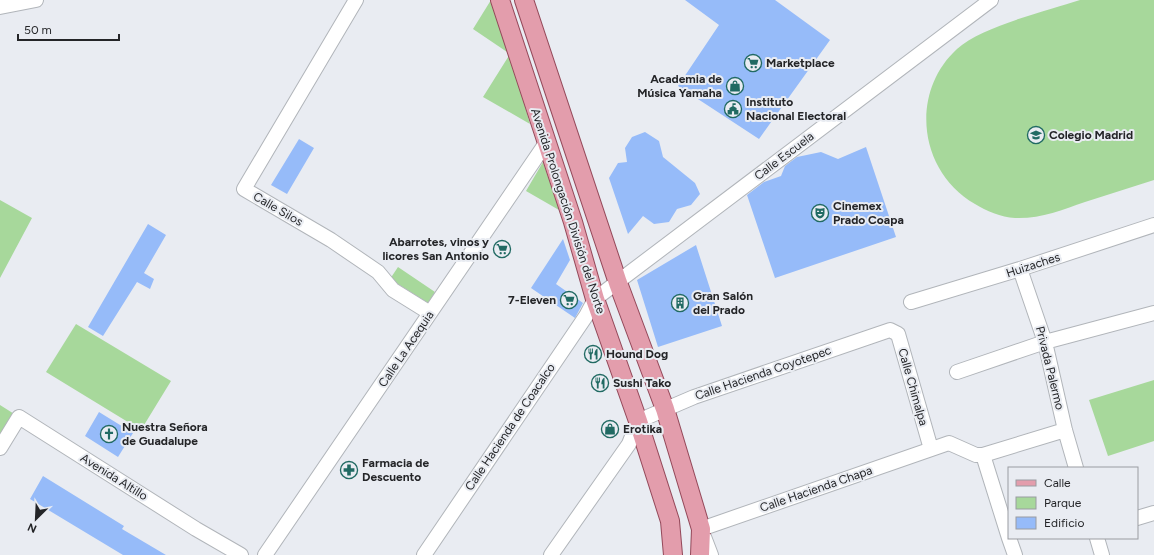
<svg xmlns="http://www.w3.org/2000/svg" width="1154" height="555" font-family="Figtree,sans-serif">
  <rect width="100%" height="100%" fill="#e9ecf2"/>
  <path fill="#a7d89b" d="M491 0H495L530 124 483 97 510 54 473 29Z
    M1080 0H1154V180C1131 187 1108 195 1085 202 1062 210 1040 219 1015 218 1001 217 986 211 975 204 919 172 909 93 957 49 982 26 1047 11 1080 0Z
    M543 162 559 210 526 191Z
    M0 200 32 218 0 278Z
    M398 267 435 292 428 303 390 279Z
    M76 324 171 381 141 430 46 372Z
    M1154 380V441L1108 456 1089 400Z
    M0 405 19 417 0 448Z"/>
  <path fill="#96bbf9" d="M685 0H775L830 40 759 139 678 86 719 25Z
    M645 132 659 141 663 157 695 183 700 194 691 205 677 209 669 222 654 224 643 216 628 234 609 178 618 163 627 162 625 148 632 137Z
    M299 139 314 148 287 194 271 185Z
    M866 147 896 237 775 278 747 195 764 182 781 176 785 166 797 157 821 152 838 159Z
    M148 224 166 235 144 273 154 279 150 289 137 282 103 336 88 327Z
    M563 239 570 260 556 284 583 303 575 318 531 288Z
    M696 245 722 326 658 347 637 280Z
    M99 412 133 433 118 457 85 436Z
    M43 476 124 526 122 529 166 555H123L30 499Z"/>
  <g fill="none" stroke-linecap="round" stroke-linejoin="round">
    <g stroke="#b1b5ba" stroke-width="16">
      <path id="minor" d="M356 0 244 189 331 240 378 272 393 290 430 313
        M0 7 36 0
        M1020 269 1045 342 1065 430 1076 468
        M911 302 1020 269 1154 225
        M957 372 1045 342 1154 313
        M0 448 19 417 196 529 241 555
        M983 455 1009 538
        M1137 518 1154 513
        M1009 538 1015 555
        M1097 538 1102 555
        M265 555 546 143
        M424 555 586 316 595 299 991 0
        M551 555 629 444 638 421 694 397 890 330 898 334 931 449
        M711 555 701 529 949 443 976 455H983L1065 430"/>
    </g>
    <g stroke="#94495a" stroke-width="20">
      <path id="major" d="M500 0 573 222 595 299 638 421 670 521 673 555
        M524 0 618 283 665 409 701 529 700 555"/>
    </g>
    <use href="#minor" stroke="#fff" stroke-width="14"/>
    <use href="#major" stroke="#e39dac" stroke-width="18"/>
  </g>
  <defs>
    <g id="supermarket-ring" transform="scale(0.9)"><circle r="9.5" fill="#e9ecf2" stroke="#216a63" stroke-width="1.5"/><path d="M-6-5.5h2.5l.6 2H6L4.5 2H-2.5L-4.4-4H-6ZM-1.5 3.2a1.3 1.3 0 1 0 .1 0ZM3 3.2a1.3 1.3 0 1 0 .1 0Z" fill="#216a63"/></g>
    <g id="shop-ring" transform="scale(0.9)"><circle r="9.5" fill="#e9ecf2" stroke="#216a63" stroke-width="1.5"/><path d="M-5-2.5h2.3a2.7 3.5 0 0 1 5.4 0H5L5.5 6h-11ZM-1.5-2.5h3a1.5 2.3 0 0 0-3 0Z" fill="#216a63"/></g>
    <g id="civic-ring" transform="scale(0.9)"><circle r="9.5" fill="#e9ecf2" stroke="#216a63" stroke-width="1.5"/><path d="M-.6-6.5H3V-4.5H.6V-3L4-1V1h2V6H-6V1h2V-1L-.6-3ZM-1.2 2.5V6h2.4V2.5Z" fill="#216a63"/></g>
    <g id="school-ring" transform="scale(0.9)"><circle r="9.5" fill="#e9ecf2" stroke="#216a63" stroke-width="1.5"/><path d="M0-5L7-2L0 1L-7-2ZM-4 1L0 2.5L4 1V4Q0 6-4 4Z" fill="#216a63"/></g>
    <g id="theatre-ring" transform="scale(0.9)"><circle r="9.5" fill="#e9ecf2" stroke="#216a63" stroke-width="1.5"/><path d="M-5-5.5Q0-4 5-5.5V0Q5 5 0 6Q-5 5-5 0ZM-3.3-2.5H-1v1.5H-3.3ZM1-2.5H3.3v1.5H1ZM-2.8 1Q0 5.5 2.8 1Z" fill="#216a63"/></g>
    <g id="building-ring" transform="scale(0.9)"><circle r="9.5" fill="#e9ecf2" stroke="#216a63" stroke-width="1.5"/><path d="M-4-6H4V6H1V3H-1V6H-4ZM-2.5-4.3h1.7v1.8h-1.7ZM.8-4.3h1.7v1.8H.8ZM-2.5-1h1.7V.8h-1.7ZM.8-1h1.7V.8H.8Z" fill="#216a63"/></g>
    <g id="restaurant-ring" transform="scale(0.9)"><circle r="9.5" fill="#e9ecf2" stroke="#216a63" stroke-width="1.5"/><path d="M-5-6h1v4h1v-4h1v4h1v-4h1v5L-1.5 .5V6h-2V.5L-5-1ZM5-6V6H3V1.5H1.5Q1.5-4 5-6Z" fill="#216a63"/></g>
    <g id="church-ring" transform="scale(0.9)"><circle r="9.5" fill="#e9ecf2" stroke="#216a63" stroke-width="1.5"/><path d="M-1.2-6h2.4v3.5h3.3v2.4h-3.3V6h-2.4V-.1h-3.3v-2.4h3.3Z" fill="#216a63"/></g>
    <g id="pharmacy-ring" transform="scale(0.9)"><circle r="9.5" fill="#e9ecf2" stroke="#216a63" stroke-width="1.5"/><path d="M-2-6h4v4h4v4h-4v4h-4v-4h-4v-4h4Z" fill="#216a63"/></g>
  </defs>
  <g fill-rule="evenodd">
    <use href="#supermarket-ring" x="753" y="63"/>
    <use href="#shop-ring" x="735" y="86"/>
    <use href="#civic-ring" x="733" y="109"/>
    <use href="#school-ring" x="1036" y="135"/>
    <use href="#theatre-ring" x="820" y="213"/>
    <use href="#supermarket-ring" x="502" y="249"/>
    <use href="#supermarket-ring" x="569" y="300"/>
    <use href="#building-ring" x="680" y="303"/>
    <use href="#restaurant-ring" x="593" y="354"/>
    <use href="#restaurant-ring" x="600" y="383"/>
    <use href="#shop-ring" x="610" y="429"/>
    <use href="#church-ring" x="109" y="434"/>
    <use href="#pharmacy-ring" x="349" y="470"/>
  </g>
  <g text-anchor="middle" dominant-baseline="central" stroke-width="4" stroke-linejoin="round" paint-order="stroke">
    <g font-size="12" font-weight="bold" fill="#242528" stroke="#e9ecf2" text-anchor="start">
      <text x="766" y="63">Marketplace</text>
      <text x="722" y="79" text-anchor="end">Academia de<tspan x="722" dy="14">Música Yamaha</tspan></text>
      <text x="746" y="102">Instituto<tspan x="746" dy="14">Nacional Electoral</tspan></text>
      <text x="1049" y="135">Colegio Madrid</text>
      <text x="833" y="206">Cinemex<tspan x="833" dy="14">Prado Coapa</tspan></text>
      <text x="489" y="242" text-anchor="end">Abarrotes, vinos y<tspan x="489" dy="14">licores San Antonio</tspan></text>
      <text x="693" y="296">Gran Salón<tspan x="693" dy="14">del Prado</tspan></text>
      <text x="556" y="300" text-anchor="end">7-Eleven</text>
      <text x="606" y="354">Hound Dog</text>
      <text x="613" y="383">Sushi Tako</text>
      <text x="122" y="427">Nuestra Señora<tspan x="122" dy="14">de Guadalupe</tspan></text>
      <text x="623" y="429">Erotika</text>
      <text x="362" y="463">Farmacia de<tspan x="362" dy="14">Descuento</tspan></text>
    </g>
    <g font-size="12" fill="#242528" stroke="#e9ecf2">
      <text transform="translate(784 156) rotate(-37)">Calle Escuela</text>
      <text transform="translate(278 209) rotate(30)">Calle Silos</text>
      <text transform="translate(568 211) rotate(72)">Avenida Prolongación División del Norte</text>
      <text transform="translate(1033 265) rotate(-18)">Huizaches</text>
      <text transform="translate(406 349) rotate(-56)">Calle La Acequia</text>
      <text transform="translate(1050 368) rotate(76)">Privada Palermo</text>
      <text transform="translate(763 373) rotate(-19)">Calle Hacienda Coyotepec</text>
      <text transform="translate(913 387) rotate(74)">Calle Chimalpa</text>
      <text transform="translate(510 427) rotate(-56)">Calle Hacienda de Coacalco</text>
      <text transform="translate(114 477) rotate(32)">Avenida Altillo</text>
      <text transform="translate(816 489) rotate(-19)">Calle Hacienda Chapa</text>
    </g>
  </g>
  <rect x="1008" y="467" width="130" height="72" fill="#e9ecf2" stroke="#9a9ca1"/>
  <rect x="1016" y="480" width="20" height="6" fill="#e39dac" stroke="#9a9ca1"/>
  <text x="1044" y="487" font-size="12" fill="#242528">Calle</text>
  <rect x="1016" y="497" width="20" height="12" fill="#a7d89b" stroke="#9a9ca1"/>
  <text x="1044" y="507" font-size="12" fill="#242528">Parque</text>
  <rect x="1016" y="517" width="20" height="12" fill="#96bbf9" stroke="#9a9ca1"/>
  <text x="1044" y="527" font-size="12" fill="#242528">Edificio</text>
  <g transform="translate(36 519) rotate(204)" stroke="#e9ecf2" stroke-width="3" paint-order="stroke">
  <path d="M0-3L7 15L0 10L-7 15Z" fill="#242528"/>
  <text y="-6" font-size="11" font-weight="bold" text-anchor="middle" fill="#242528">N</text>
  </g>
  <path d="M18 34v6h101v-6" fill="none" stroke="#242528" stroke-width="2"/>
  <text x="24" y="34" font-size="12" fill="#242528" stroke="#e9ecf2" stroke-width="3" paint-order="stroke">50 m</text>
</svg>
